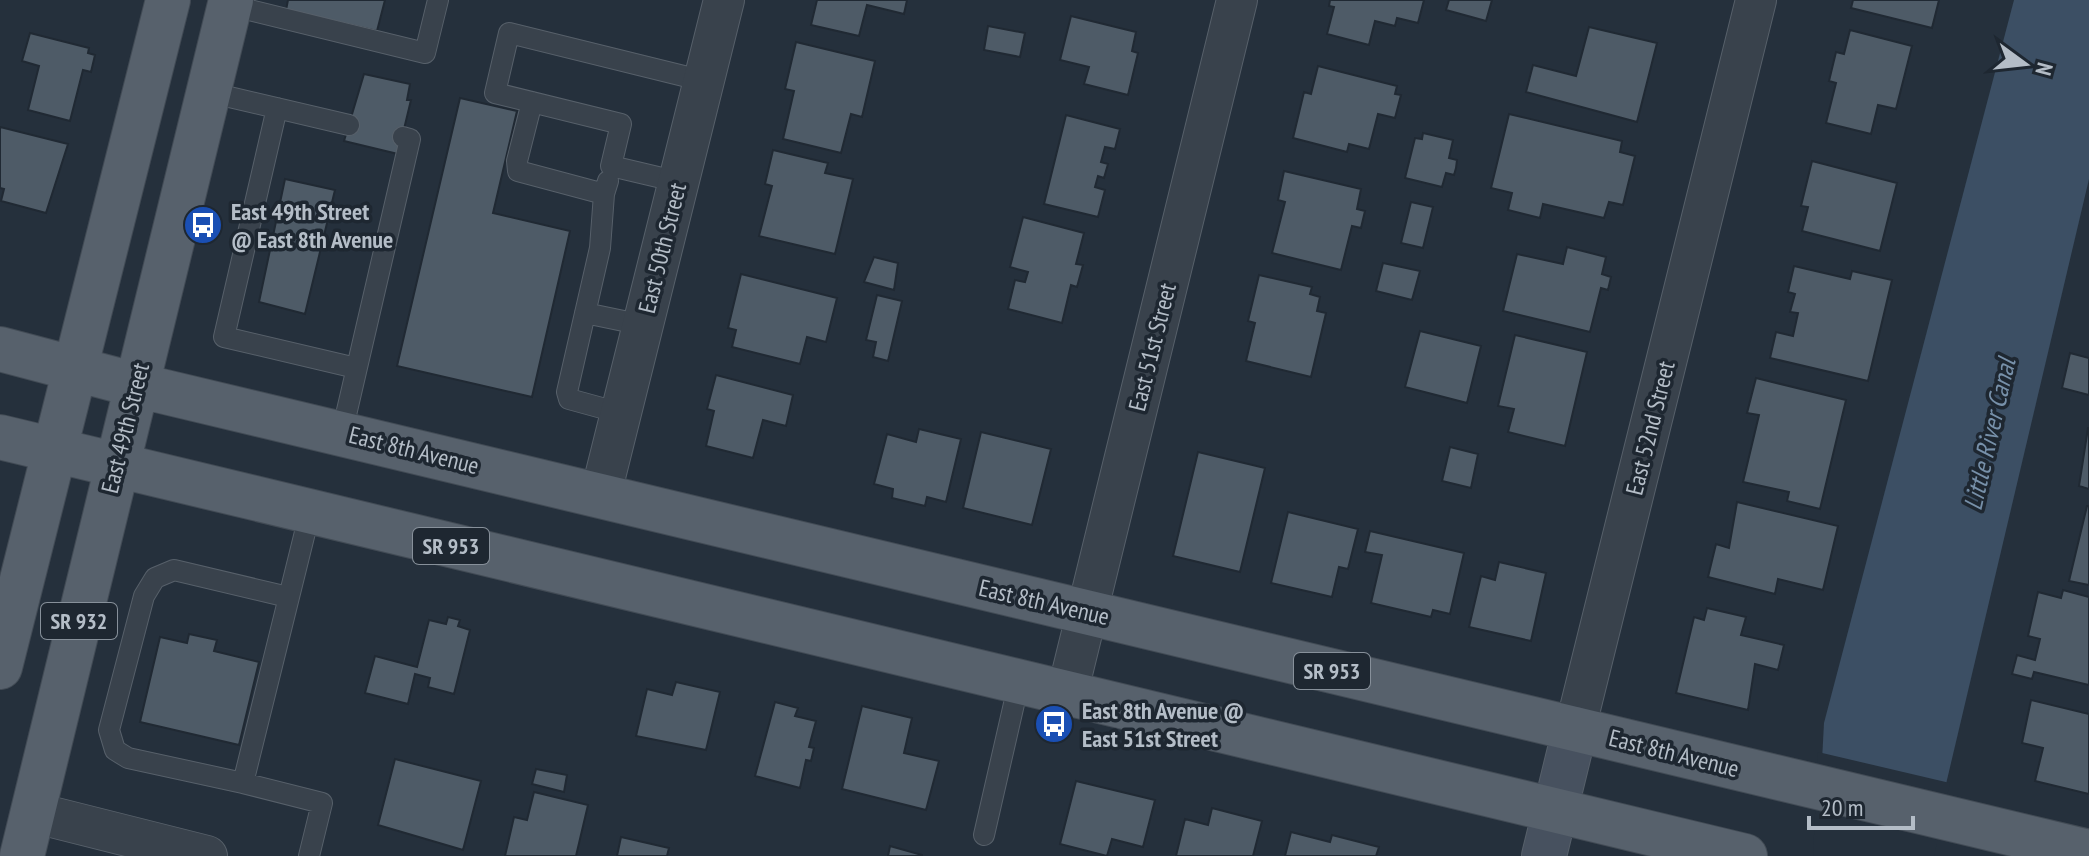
<svg xmlns="http://www.w3.org/2000/svg" width="2089" height="856" font-family="'PT Sans Narrow',sans-serif">
  <rect width="100%" height="100%" fill="#25303c"/>
  <path fill="#3c4f64" d="M2014 0H2089V179L1929 856H1817L1824 723Z"/>
  <path fill="#25303c" d="M1818 752 1950 783 1934 856H1813Z"/>
  <path fill="#4e5b67" stroke="#202933" stroke-width="2" d="M288 0H385L377 31 286 10Z
    M817 0H907L904 14 867 5 859 36 811 25Z
    M1330 0H1329H1424L1418 23 1397 18 1395 26 1375 21 1369 45 1327 34 1334 7 1329 6Z
    M1449 0H1492L1486 21 1446 10Z
    M1853 0H1939L1932 28 1851 8Z
    M1071 16 1136 32 1132 51 1138 53 1128 95 1084 84 1089 67 1060 60Z
    M988 26 1025 33 1020 57 984 50Z
    M1589 27 1657 43 1637 122 1526 92 1533 65 1576 76Z
    M1850 30 1912 46 1896 109 1878 105 1871 134 1826 123 1836 83 1829 81 1836 52 1844 54Z
    M30 33 89 48 88 53 95 55 91 72 83 70 70 121 28 110 39 66 22 61Z
    M796 42 875 61 862 117 851 114 841 153 783 139 794 91 785 89Z
    M1318 66 1397 86 1395 94 1401 95 1395 118 1378 114 1369 149 1349 144 1347 152 1293 138 1304 92 1311 94Z
    M364 74 410 84 407 100H411L398 154 344 141Z
    M460 98 517 111 493 213 570 231 532 397 397 366Z
    M1509 114 1622 141 1620 152 1635 156 1623 205 1609 202 1604 218 1543 204 1540 218 1508 210 1512 193 1491 188Z
    M1066 115 1120 129 1115 149 1105 147 1101 162 1108 164 1104 178 1098 176 1095 187 1105 190 1098 217 1044 204Z
    M0 127 68 144 46 213 1 201 4 189 0 188Z
    M1423 133 1453 140 1449 158 1457 160 1456 168 1454 175 1446 173 1442 187 1405 178 1415 138 1422 139Z
    M773 150 828 163 825 173 853 179 835 254 759 236 772 186 765 184Z
    M1812 161 1897 183 1880 251 1802 231 1808 207 1801 206Z
    M1284 171 1361 189 1357 209 1365 211 1361 228 1352 226 1341 270 1272 253 1285 202 1278 200Z
    M285 179 335 190 305 314 259 302Z
    M1411 202 1433 207 1423 248 1401 243Z
    M1023 217 1084 233 1076 264 1083 265 1077 287 1071 285 1062 323 1008 309 1015 280 1025 282 1028 272 1010 267Z
    M1567 247 1606 257 1602 274 1611 277 1608 290 1601 288 1590 332 1503 311 1517 254 1563 264Z
    M874 257 898 263 894 290 864 282Z
    M1383 263 1420 271 1412 300 1376 291Z
    M1794 266 1850 279 1852 271 1892 280 1868 381 1770 358 1776 332 1793 336 1798 313 1790 312 1795 294 1788 292Z
    M741 274 837 298 826 342 807 337 800 364 732 347 736 330 728 328Z
    M1259 275 1312 287 1310 294 1320 297 1317 311 1326 313 1311 377 1246 361 1255 323 1248 321Z
    M877 295 902 301 888 361 873 357 876 342 866 340Z
    M1420 331 1481 346 1467 403 1405 387Z
    M1515 335 1587 352 1565 446 1508 432 1514 409 1498 406Z
    M2070 353 2089 358V395L2062 388Z
    M716 375 793 395 786 426 763 420 753 458 706 446 714 411 707 409Z
    M1756 378 1846 400 1820 509 1787 501 1789 492 1743 482 1759 415 1747 413Z
    M2088 428H2089V489L2079 486Z
    M919 429 961 439 946 502 927 497 925 506 892 498 893 489 874 484 887 434 916 442Z
    M981 432 1051 449 1032 525 963 508Z
    M1450 447 1478 454 1471 488 1442 481Z
    M1198 452 1265 468 1240 572 1173 556Z
    M1737 502 1838 526 1823 590 1778 579 1775 594 1708 577 1716 544 1729 548Z
    M2087 506H2089V585L2069 581Z
    M1288 512 1358 529 1348 569 1339 567 1332 597 1271 583Z
    M1370 531 1464 553 1450 614 1433 610 1431 617 1371 603 1382 555 1365 552Z
    M1499 562 1546 573 1531 641 1469 627 1481 576 1495 580Z
    M2063 590 2089 597V685L2034 672 2032 679 2012 674 2017 655 2035 660 2040 639 2028 636 2038 592 2061 598Z
    M1707 608 1746 617 1741 635 1784 645 1778 670 1755 664 1748 710 1676 693 1694 617 1704 620Z
    M448 617 460 620 458 626 470 630 454 694 428 687 430 678 415 674 408 704 365 693 375 656 417 667 429 620 446 624Z
    M189 634 217 640 214 651 259 662 239 745 140 722 160 637 187 643Z
    M676 682 720 692 706 750 636 736 647 689 672 695Z
    M2031 700 2089 714V794L2035 781 2043 748 2022 743Z
    M775 702 798 708 795 716 816 721 809 747 814 748 811 761 806 760 800 788 755 776Z
    M862 706 912 718 904 753 939 761 926 810 842 789Z
    M395 759 481 781 463 850 378 825Z
    M536 769 567 775 564 792 532 784Z
    M1076 781 1155 800 1143 847 1112 839 1107 856 1060 844Z
    M534 792 588 805 576 856H505L514 817 527 820Z
    M1212 808 1262 821 1253 856H1176L1185 819 1208 825Z
    M1291 832 1330 842 1332 835 1379 847 1376 856H1285Z
    M621 837 669 848 667 856H617Z
    M890 846 922 855V856H888Z"/>
  <g fill="none" stroke-linecap="round" stroke-linejoin="round">
    <g stroke="#57606a" stroke-width="22">
      <path id="lane" d="M229 5 425 53 438 0
        M208 92 349 125
        M532 102 517 161 518 171 604 194 608 181
        M277 108 224 337 356 368
        M679 182 611 166 621 124 495 93 509 33 704 81
        M604 194 600 248 567 392 569 399 620 413
        M585 313 643 325
        M342 432 410 139 403 137
        M243 783 128 758 115 750 109 730 144 596 155 578 174 570 288 597
        M984 835 1019 682
        M309 856 322 803 243 783 310 512"/>
    </g>
    <g stroke="#57606a" stroke-width="42">
      <path id="street" d="M600 497 724 0
        M1067 694 1237 0
        M1575 729 1756 0
        M32 812 207 856"/>
    </g>
    <g stroke="#57606a" stroke-width="46">
      <path id="secondary" d="M1544 856 1575 729"/>
    </g>
    <g stroke="#424b55" stroke-width="46">
      <path id="primary" d="M0 349 136 385 2089 852
        M0 437 1745 856
        M0 667 168 0
        M22 856 231 0"/>
    </g>
    <use href="#lane" stroke="#39424c" stroke-width="20"/>
    <use href="#street" stroke="#39424c" stroke-width="40"/>
    <use href="#secondary" stroke="#47515f" stroke-width="44"/>
    <use href="#primary" stroke="#57616c" stroke-width="44"/>
  </g>
  <defs>
    <g id="bus-disc" transform="scale(2)"><circle r="9.5" fill="#1a4fb4" stroke="#1e2731"/><path d="M-5-6H5V4H4V6H2V4H-2V6H-4V4H-5ZM-3.5-4V0h7V-4ZM-3.5 1.2v1.5H-2V1.2ZM2 1.2v1.5H3.5V1.2Z" fill="#fff"/></g>
  </defs>
  <g fill-rule="evenodd">
    <use href="#bus-disc" x="203" y="225"/>
    <use href="#bus-disc" x="1054" y="724"/>
  </g>
  <g text-anchor="middle" dominant-baseline="central" stroke-width="7" stroke-linejoin="round" paint-order="stroke">
    <g fill="#1e2731" stroke="#87909a" stroke-width="2">
      <rect x="413" y="528" width="76" height="36" rx="6"/>
      <rect x="41" y="603" width="76" height="36" rx="6"/>
      <rect x="1294" y="653" width="76" height="36" rx="6"/>
    </g>
    <g font-size="22" font-weight="bold" fill="#b4bdc7">
      <text x="451" y="546">SR 953</text>
      <text x="79" y="621">SR 932</text>
      <text x="1332" y="671">SR 953</text>
    </g>
    <g font-size="24" font-weight="bold" fill="#b4bdc7" stroke="#1e2731" text-anchor="start">
      <text x="231" y="211">East 49th Street<tspan x="231" dy="28">@ East 8th Avenue</tspan></text>
      <text x="1082" y="710">East 8th Avenue @<tspan x="1082" dy="28">East 51st Street</tspan></text>
    </g>
    <g font-size="24" fill="#b4bdc7" stroke="#1e2731">
      <text transform="translate(662 248) rotate(-76)">East 50th Street</text>
      <text transform="translate(1152 347) rotate(-76)">East 51st Street</text>
      <text transform="translate(125 428) rotate(-76)">East 49th Street</text>
      <text transform="translate(1650 428) rotate(-76)">East 52nd Street</text>
      <text transform="translate(414 450) rotate(14)">East 8th Avenue</text>
      <text transform="translate(1044 602) rotate(13)">East 8th Avenue</text>
      <text transform="translate(1674 753) rotate(14)">East 8th Avenue</text>
    </g>
    <g font-size="26" font-style="italic" fill="#7790a9" stroke="#1e2731">
      <text transform="translate(1989 434) rotate(-77)">Little River Canal</text>
    </g>
  </g>
  <g transform="translate(2025 64) rotate(105)" stroke="#1e2731" stroke-width="6" paint-order="stroke">
  <path d="M0-6L14 30L0 20L-14 30Z" fill="#b4bdc7"/>
  <text y="-12" font-size="22" font-weight="bold" text-anchor="middle" fill="#b4bdc7">N</text>
  </g>
  <path d="M1809 816v12h104v-12" fill="none" stroke="#b4bdc7" stroke-width="4"/>
  <text x="1821" y="816" font-size="24" fill="#b4bdc7" stroke="#1e2731" stroke-width="6" paint-order="stroke">20 m</text>
</svg>
